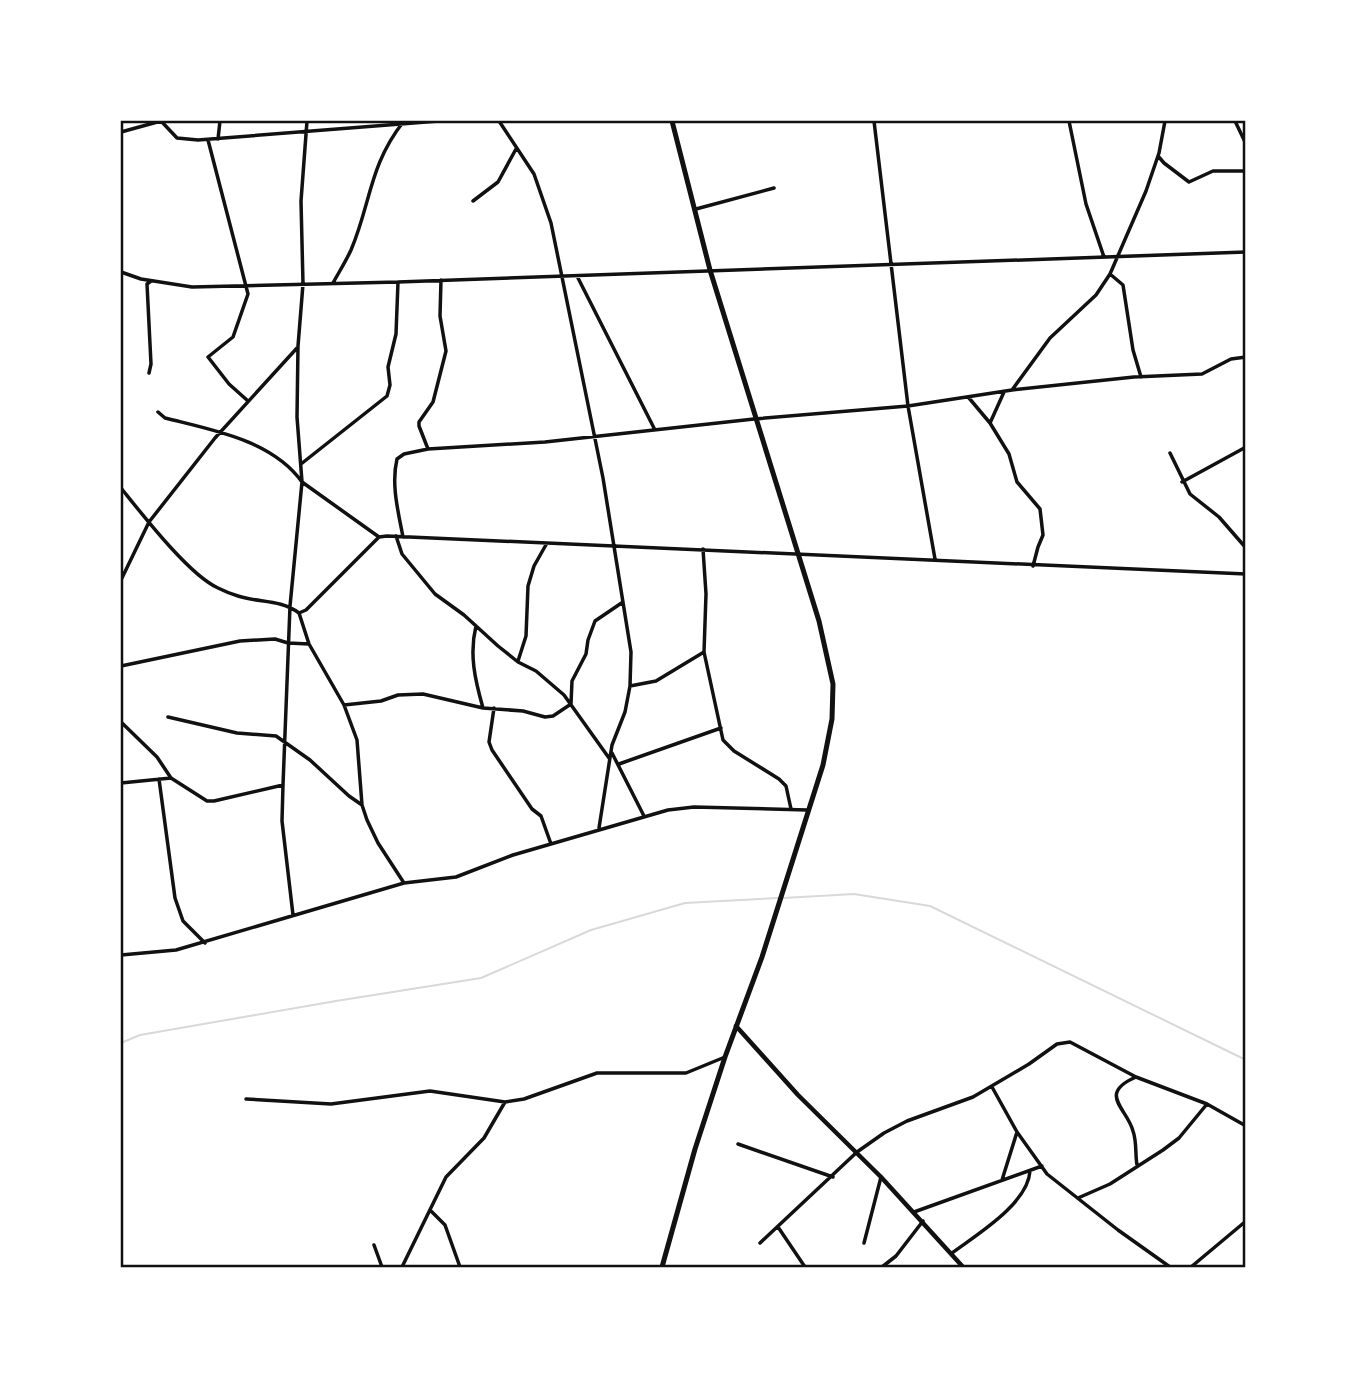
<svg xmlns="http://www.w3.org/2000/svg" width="1367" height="1388" font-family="'Fira Sans Condensed',sans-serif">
  <rect width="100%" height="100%" fill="#fff"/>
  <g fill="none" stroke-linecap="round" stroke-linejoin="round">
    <path stroke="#d9d9d9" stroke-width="2" d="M783 898 854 894 930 906 1246 1060
      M121 1043 140 1035 336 1001 481 978 591 930 685 903 778 898"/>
    <path stroke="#111" stroke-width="3.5" d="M499 121 534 174 551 223 603 478 631 652 630 686 625 712 612 745 599 828
      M874 121 908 406 935 559
      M1069 121 1086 204 1104 257
      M1235 121 1246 144
      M121 132 161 121 177 138 198 140 439 121
      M218 139 220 121
      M208 140 248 294 233 337 208 357 229 384 248 401
      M1158 156 1164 163 1189 182 1213 171H1246
      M473 201 498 182 516 149
      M696 209 774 188
      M121 272 141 279 192 287 398 282 1246 252
      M1110 274 1123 285 1133 350 1141 377
      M577 276 655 430
      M333 283C339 272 346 261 351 250 371 203 369 165 404 121
      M149 373 151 364 147 284 151 281
      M1012 390 1050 338 1096 295 1110 274 1146 191 1159 153 1165 121
      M969 398 990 423 1009 454 1017 482 1040 509 1043 535 1038 547 1033 566
      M158 412 165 418C212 430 272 440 302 482L379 537
      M990 423 1004 392
      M428 449 419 426V422L433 402 446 351 440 316 441 280
      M1170 453 1190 494 1219 517 1246 548
      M301 464 387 396 390 385 388 367 396 334 398 282
      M1182 482 1246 447
      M121 488C142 514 189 575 218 588 224 591 231 594 238 596 259 603 280 599 299 613L306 610 379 537 387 536 1246 574
      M396 536 402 554 435 594 464 615 498 646 518 662 536 671 564 695 609 758
      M403 537C398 511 391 484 397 459L404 454 428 449 545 442 754 419 908 406 1012 390 1134 377 1202 374 1231 359 1246 357
      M703 549 706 594 704 652 723 740 734 751 779 779 786 786 791 809
      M121 580 149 522 215 438 297 348
      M299 613 309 644 344 705 357 740 362 805 367 820 378 843 404 883
      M476 626C469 654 475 680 483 708
      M518 661 526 636 528 586 534 566 547 543
      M121 666 240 641 275 639 288 643 309 644
      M630 686 656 681 704 652
      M344 705 381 701 398 695 423 694 483 708 523 711 545 717 553 716 571 704 572 681 586 654 588 640 595 621 623 602
      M494 708 489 742 492 750 532 809 541 816 551 844
      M168 717 237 733 276 736 310 760 349 796 362 805
      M121 722 157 757 171 778
      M612 753 644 816
      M619 764 721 728
      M159 779 175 898 183 921 205 943
      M121 783 171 778 207 801H214L283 785
      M293 915 282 821 283 785 290 606 302 482 297 417 298 346 303 284 301 201 307 121
      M121 955 176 950 404 883 456 877 513 855 668 810 694 807 807 810
      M992 1087 1017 1132 1047 1174 1118 1230 1170 1267
      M246 1099 331 1104 430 1091 505 1102 524 1099 597 1073H686L725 1057
      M738 1144 833 1177
      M1137 1165C1135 1154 1137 1142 1133 1131 1127 1108 1097 1094 1136 1077L1207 1104 1246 1126
      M1002 1180 1017 1132
      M1078 1198 1110 1184 1163 1150 1179 1138 1207 1104
      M430 1210 445 1225 460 1267
      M914 1212 1042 1166
      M778 1227 805 1267
      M760 1243 857 1152 884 1133 907 1121 973 1097 1029 1064 1057 1044 1070 1042 1136 1077
      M864 1243 881 1177
      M374 1245 382 1267
      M952 1253C976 1235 1028 1204 1030 1171
      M402 1267 446 1177 484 1138 505 1102
      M882 1267 896 1256 923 1221
      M1191 1267 1246 1221"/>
    <path stroke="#111" stroke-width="4.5" d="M736 1026 798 1095 881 1177 963 1267"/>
    <path stroke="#111" stroke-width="5" d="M662 1267 695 1149 725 1057 762 957 823 765 832 719 833 684 819 621 710 270 672 121"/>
  </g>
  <rect width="1367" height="1388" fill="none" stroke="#ffffff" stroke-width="245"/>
  <rect x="122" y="122" width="1122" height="1144" fill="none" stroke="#111" stroke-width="2.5"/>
</svg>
